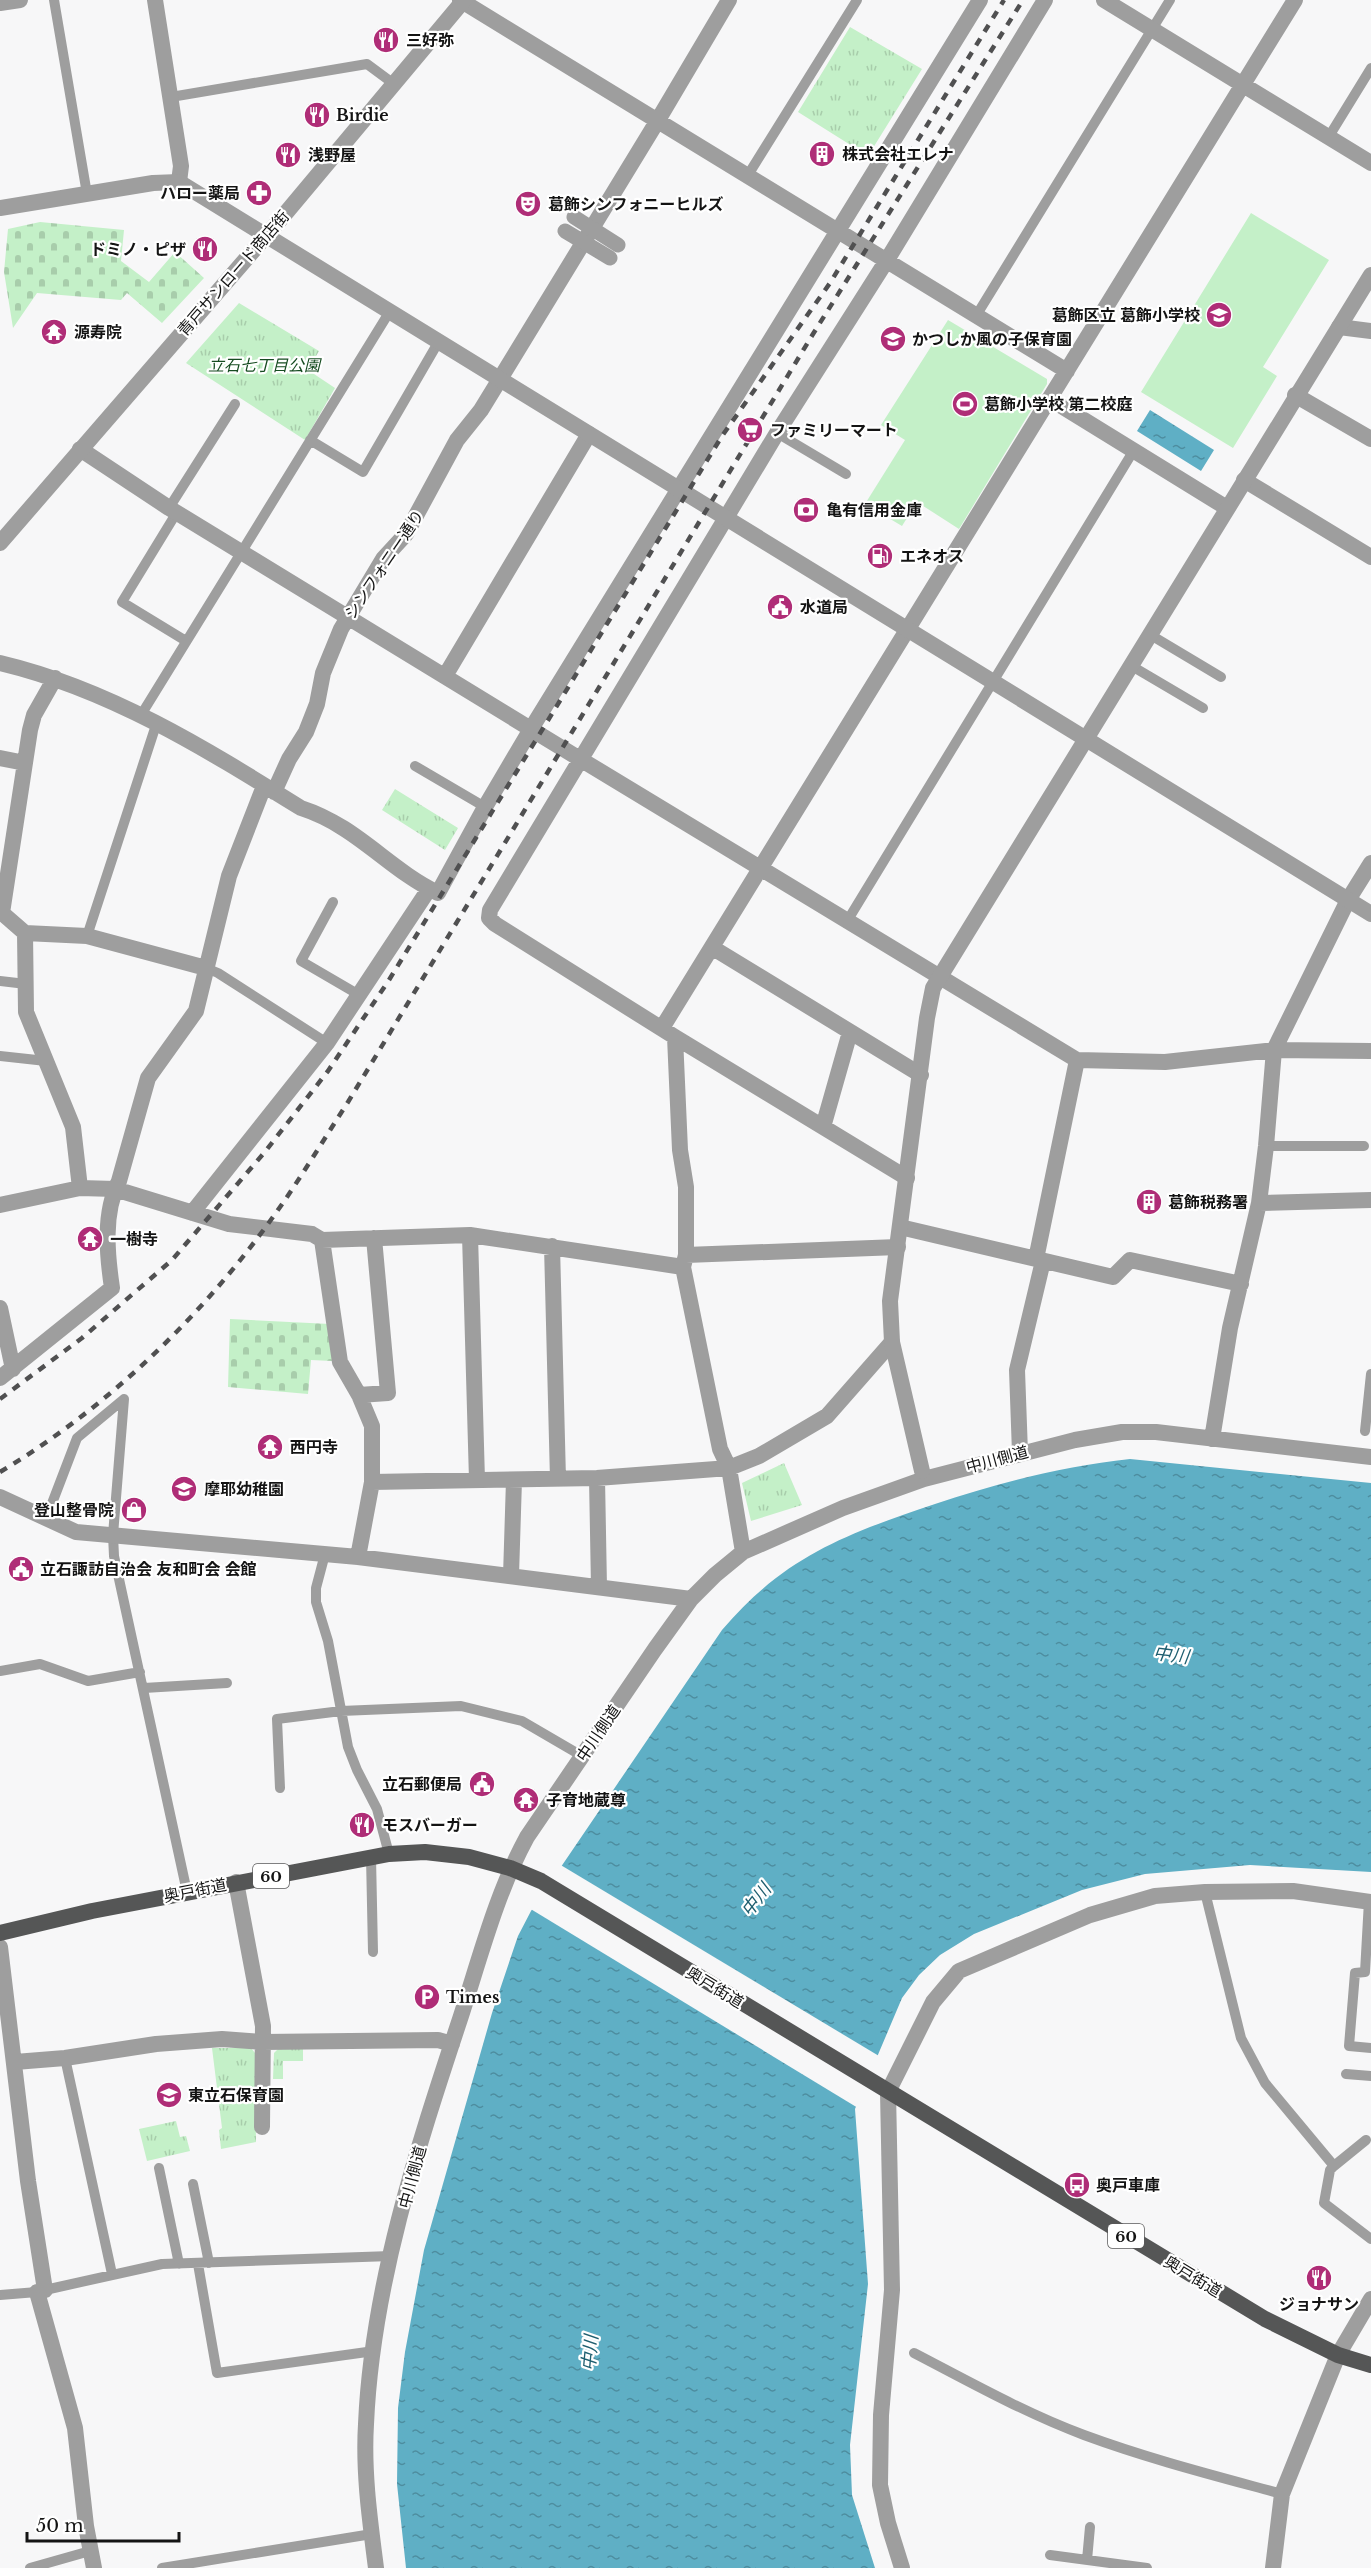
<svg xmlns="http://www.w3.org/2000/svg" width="1371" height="2568" font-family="'Libre Baskerville','Noto Sans JP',serif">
  <defs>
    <pattern id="grass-tufts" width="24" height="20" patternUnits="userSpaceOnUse" patternTransform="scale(1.5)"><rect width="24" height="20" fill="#c4f0c8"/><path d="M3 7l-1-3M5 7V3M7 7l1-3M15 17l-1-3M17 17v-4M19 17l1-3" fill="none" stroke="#a8cdab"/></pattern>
    <pattern id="cemetery-stones" width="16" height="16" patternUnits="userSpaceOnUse" patternTransform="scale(1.5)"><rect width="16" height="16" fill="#c4f0c8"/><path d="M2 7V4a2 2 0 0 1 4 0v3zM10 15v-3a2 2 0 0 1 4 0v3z" fill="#a8cdab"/></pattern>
    <pattern id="water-ripples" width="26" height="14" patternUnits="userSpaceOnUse" patternTransform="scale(1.5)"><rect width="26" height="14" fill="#5fafc5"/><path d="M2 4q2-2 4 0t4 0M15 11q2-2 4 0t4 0" fill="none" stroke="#4d8d9f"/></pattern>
  </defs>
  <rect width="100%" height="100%" fill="#f7f7f8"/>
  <path fill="url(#grass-tufts)" d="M850 27 922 69 868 156 798 112Z
    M239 303 319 351 308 370 335 388 305 440 186 363Z
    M395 789 458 828 445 850 382 810Z
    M784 1463 802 1505 751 1521 742 1483Z
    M212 2048H251L255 2053 256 2142 221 2149 219 2130 222 2128Z
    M278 2049H303V2061H283V2079H273L274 2053Z
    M176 2121 180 2137 186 2136 190 2151 147 2161 139 2129Z"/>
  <path fill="url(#cemetery-stones)" d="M40 222 124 230 121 261 149 282 175 252 204 278 162 323 127 293 121 300 37 293 13 328 4 272 8 229Z
    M230 1319 330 1324 332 1361 311 1360 308 1394 228 1387Z"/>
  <path fill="#c4f0c8" d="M1251 213 1329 260 1263 367 1277 376 1233 448 1141 392Z
    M948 320 1047 379V384L959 529 917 502 902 526 865 504 905 440 881 425Z"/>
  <path fill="url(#water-ripples)" d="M1150 410 1214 450 1201 471 1137 431Z
    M1130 1459 1371 1483V1872L1250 1865 1145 1874 1082 1890 974 1934 940 1955 919 1975 902 1998 855 2109 868 2284 850 2445 852 2495 875 2568H406L397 2484 398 2408 405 2352 424 2250 492 2013 518 1936 531 1911 722 1630C785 1556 846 1534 935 1504 999 1483 1063 1466 1130 1459Z"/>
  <path fill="#f7f7f8" d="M559 1864 879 2056 858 2108 529 1908Z"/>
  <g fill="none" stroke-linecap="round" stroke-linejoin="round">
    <path stroke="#9e9e9e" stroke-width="10" d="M54 0 87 194
      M171 97 367 64 394 84
      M1328 138 1371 68
      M748 175 857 0
      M976 316 1170 0
      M777 433 846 474
      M310 440 363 472 439 341
      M169 508 235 404
      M177 512 122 602 186 641
      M1149 634 1221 677
      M1130 665 1203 708
      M141 715 390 311
      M415 766 485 807
      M333 902 301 961 361 996
      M846 923 1134 450
      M87 936 157 722
      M206 968 218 973 327 1043
      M0 981 26 984
      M0 1056 46 1061
      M1266 1146H1364
      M124 1399 113 1535 114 1556 187 1892
      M1365 1431 1371 1374
      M46 1519 77 1438 124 1399
      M325 1554 316 1588V1602L328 1641 348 1747 357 1770 377 1809 389 1854
      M0 1671 40 1664 88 1681 140 1672
      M144 1688 227 1683
      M280 1788 277 1719 341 1711 461 1706 522 1721 582 1756
      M371 1857 373 1952
      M1205 1892 1241 2038 1265 2083 1334 2166 1330 2170 1324 2203 1371 2239
      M1369 1901 1365 1972 1355 1973 1349 2046 1371 2048
      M65 2058 112 2274
      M1346 2074 1371 2076
      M1334 2166 1366 2140
      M159 2168 179 2264
      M193 2184 209 2263
      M198 2264 217 2373 374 2351
      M45 2290 162 2264 391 2256
      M0 2295 37 2292
      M914 2353C970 2382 1025 2413 1084 2435 1149 2459 1216 2476 1282 2494
      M1050 2555 1147 2568
      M1087 2560 1090 2527
      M30 2568 90 2551
      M162 2568 372 2534"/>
    <path stroke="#9e9e9e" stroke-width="16" d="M155 0 181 166 179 182
      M460 0 1067 371
      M1104 0 1371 163
      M0 3 20 0
      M1339 327 1371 331
      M1295 395 1371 439
      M1050 399 1227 508
      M80 449 169 508 580 759 1077 1060 1165 1062 1274 1050 1371 1051
      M1244 480 1371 557
      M0 663C110 689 206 749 301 808 357 826 388 869 438 893L485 807 531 729 980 0
      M445 676 589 434
      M55 678 34 715 30 730 2 913 25 933 26 1012 73 1127 80 1188
      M0 758 25 763
      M274 792 289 759 306 732 317 704 323 673 341 629 383 559 406 534 457 440 481 410 500 379 658 120 729 0
      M25 933 87 936 206 968
      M713 948 921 1075
      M662 1028 1295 0
      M675 1037 680 1150 686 1187V1255L683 1267 720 1449 729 1468 743 1552
      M823 1127 850 1032
      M907 1178 675 1037 495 924 489 918 490 910 777 433 887 260 1045 0
      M1259 1203 1371 1200
      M0 1205 80 1188 115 1189 229 1224 312 1234 322 1240 470 1235 683 1267
      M192 1213 327 1043 429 889
      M900 1227 1113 1277 1130 1260 1241 1284
      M470 1235 477 1480
      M322 1240 340 1362 359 1395 372 1426V1482L358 1557
      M552 1246 558 1479
      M686 1255 898 1247
      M1036 1259 1077 1060
      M0 1308 13 1369
      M0 1378 112 1288C107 1254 103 1213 119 1181L148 1078 196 1011 229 876 264 786
      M359 1395 388 1393 374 1238
      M1212 1439 1230 1328 1259 1203 1266 1146 1274 1050 1348 900 1371 863
      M1020 1453 1017 1370 1043 1261
      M597 1478 599 1587
      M372 1482 597 1478 729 1468 759 1456 827 1416 892 1342
      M0 1497 76 1532 358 1557 691 1599
      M511 1576 514 1480
      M236 1882 263 2026 262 2127
      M0 1947 28 2181 45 2290 37 2292 75 2428 86 2526 94 2568
      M15 2062 65 2058 156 2044 222 2039 263 2042 438 2040 452 2044
      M376 2568C370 2521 363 2472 366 2424 372 2286 417 2149 460 2019 480 1958 496 1894 527 1837L655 1649 691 1599 715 1575 743 1552 843 1508 924 1479 1075 1440 1122 1432H1156L1371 1457
      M902 2568 888 2523 880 2485 881 2415 892 2290 888 2092 933 2002 959 1971 1090 1915 1155 1896 1205 1892 1293 1891 1371 1902
      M1273 2568 1282 2494 1338 2355 1371 2299"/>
    <path stroke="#9e9e9e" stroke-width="16" d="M0 208 153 183 179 182 1371 914
      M0 543 285 214 464 0
      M922 1471 892 1342 890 1301 927 1018 933 988 1371 275"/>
    <path stroke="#555656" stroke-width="16" d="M0 1933 92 1911 389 1854 425 1852 469 1857 510 1868 541 1881 1265 2319 1338 2355 1371 2365"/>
    <path stroke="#505051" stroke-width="4.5" stroke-dasharray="8 8" stroke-linecap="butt" d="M0 1399 82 1338 172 1260 264 1153 328 1071 389 980 722 436 830 283 1004 0
      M0 1472C115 1403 214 1305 289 1194 309 1164 328 1133 348 1102L813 334 1023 0"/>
    <path stroke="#9e9e9e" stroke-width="15" d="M574 217 618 245
      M565 231 610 258"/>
  </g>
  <defs>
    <g id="restaurant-disc" transform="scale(1.35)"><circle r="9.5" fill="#af2d77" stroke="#fff"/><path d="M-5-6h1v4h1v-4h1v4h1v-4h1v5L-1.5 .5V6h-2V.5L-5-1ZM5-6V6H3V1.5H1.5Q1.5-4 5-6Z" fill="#fff"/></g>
    <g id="building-disc" transform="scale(1.35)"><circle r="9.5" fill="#af2d77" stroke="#fff"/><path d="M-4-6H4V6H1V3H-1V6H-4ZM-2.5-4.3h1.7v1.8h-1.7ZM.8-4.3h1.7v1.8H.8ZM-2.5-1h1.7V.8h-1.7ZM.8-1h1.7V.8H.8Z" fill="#fff"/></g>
    <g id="pharmacy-disc" transform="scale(1.35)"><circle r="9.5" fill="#af2d77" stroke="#fff"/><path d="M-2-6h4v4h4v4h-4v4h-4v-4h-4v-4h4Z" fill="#fff"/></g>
    <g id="theatre-disc" transform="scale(1.35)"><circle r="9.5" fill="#af2d77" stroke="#fff"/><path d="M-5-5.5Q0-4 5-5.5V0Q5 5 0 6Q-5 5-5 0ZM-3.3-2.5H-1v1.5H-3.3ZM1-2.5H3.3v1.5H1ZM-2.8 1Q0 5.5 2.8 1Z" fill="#fff"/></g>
    <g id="school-disc" transform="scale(1.35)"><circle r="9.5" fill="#af2d77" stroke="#fff"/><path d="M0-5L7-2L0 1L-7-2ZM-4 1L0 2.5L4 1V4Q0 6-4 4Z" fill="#fff"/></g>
    <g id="temple-disc" transform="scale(1.35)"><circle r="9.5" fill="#af2d77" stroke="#fff"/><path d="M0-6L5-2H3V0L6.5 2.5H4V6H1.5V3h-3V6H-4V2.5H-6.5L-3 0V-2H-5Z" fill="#fff"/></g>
    <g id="stadium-disc" transform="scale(1.35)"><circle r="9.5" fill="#af2d77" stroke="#fff"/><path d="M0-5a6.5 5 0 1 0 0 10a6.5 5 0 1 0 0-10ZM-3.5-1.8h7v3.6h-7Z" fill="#fff"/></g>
    <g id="supermarket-disc" transform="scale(1.35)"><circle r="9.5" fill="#af2d77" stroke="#fff"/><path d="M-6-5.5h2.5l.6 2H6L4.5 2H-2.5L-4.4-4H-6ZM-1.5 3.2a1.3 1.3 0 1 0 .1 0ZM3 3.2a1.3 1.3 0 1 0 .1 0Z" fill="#fff"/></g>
    <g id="bank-disc" transform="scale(1.35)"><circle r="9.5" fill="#af2d77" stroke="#fff"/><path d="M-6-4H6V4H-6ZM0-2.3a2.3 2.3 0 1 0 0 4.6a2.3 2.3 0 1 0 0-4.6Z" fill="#fff"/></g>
    <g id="fuel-disc" transform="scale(1.35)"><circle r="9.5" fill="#af2d77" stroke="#fff"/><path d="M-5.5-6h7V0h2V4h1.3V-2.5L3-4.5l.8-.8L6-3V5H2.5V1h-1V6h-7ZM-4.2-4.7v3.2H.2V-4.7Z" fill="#fff"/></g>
    <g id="civic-disc" transform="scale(1.35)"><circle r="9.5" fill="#af2d77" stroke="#fff"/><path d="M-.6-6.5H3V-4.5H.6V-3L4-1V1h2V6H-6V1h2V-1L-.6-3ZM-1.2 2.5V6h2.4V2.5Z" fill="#fff"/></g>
    <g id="shop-disc" transform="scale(1.35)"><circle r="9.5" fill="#af2d77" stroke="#fff"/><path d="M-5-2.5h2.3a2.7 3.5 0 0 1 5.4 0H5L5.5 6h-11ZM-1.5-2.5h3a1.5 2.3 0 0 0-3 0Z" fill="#fff"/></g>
    <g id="parking-disc" transform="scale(1.35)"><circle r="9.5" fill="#af2d77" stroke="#fff"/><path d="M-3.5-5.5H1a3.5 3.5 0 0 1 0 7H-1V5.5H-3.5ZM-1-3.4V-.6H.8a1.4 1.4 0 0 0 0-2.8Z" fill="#fff"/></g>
    <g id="bus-disc" transform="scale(1.35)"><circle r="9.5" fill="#af2d77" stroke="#fff"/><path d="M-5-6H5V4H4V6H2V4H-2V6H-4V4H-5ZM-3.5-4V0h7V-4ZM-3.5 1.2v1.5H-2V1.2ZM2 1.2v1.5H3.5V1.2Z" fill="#fff"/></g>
  </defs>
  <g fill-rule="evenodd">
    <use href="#restaurant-disc" x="386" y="40"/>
    <use href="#restaurant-disc" x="317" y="115"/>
    <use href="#building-disc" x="822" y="154"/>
    <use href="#restaurant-disc" x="288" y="155"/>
    <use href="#pharmacy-disc" x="259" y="193"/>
    <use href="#theatre-disc" x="528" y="204"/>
    <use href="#restaurant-disc" x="205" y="249"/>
    <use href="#school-disc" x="1219" y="315"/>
    <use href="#temple-disc" x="54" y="332"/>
    <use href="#school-disc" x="893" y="339"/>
    <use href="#stadium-disc" x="965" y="404"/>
    <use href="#supermarket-disc" x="750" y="430"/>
    <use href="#bank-disc" x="806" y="510"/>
    <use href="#fuel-disc" x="880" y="556"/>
    <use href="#civic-disc" x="780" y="607"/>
    <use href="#building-disc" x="1149" y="1202"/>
    <use href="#temple-disc" x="90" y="1239"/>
    <use href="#temple-disc" x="270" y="1447"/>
    <use href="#school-disc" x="184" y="1489"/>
    <use href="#shop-disc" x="134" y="1510"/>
    <use href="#civic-disc" x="21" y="1569"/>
    <use href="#civic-disc" x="482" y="1784"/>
    <use href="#temple-disc" x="526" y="1800"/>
    <use href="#restaurant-disc" x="362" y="1825"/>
    <use href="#parking-disc" x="427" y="1997"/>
    <use href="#school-disc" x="169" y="2095"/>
    <use href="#bus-disc" x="1077" y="2185"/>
    <use href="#restaurant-disc" x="1319" y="2278"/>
  </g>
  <g text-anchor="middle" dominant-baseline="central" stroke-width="4.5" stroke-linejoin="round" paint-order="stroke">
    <g fill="#fff" stroke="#5a5a5a" stroke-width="1.5">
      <rect x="253" y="1864" width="36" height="24" rx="4.5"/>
      <rect x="1108" y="2224" width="36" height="24" rx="4.5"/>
    </g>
    <g font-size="15" font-weight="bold" fill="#141414">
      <text x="271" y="1876">60</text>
      <text x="1126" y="2236">60</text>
    </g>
    <g font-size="16" font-weight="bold" fill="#141414" stroke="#fff" text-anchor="start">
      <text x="406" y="40">三好弥</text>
      <text x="336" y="115">Birdie</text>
      <text x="842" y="154">株式会社エレナ</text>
      <text x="308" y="155">浅野屋</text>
      <text x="240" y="193" text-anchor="end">ハロー薬局</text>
      <text x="548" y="204">葛飾シンフォニーヒルズ</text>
      <text x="186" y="249" text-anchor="end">ドミノ・ピザ</text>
      <text x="1200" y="315" text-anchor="end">葛飾区立 葛飾小学校</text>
      <text x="74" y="332">源寿院</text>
      <text x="912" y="339">かつしか風の子保育園</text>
      <text x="984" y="404">葛飾小学校 第二校庭</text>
      <text x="770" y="430">ファミリーマート</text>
      <text x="826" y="510">亀有信用金庫</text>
      <text x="900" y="556">エネオス</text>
      <text x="800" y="607">水道局</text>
      <text x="1168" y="1202">葛飾税務署</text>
      <text x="110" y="1239">一樹寺</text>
      <text x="290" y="1447">西円寺</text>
      <text x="204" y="1489">摩耶幼稚園</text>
      <text x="114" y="1510" text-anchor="end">登山整骨院</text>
      <text x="40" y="1569">立石諏訪自治会 友和町会 会館</text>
      <text x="462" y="1784" text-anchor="end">立石郵便局</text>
      <text x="546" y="1800">子育地蔵尊</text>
      <text x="382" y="1825">モスバーガー</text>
      <text x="446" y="1997">Times</text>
      <text x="188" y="2095">東立石保育園</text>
      <text x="1096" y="2185">奥戸車庫</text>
      <text x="1319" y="2304" text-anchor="middle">ジョナサン</text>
    </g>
    <g font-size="16" fill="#141414" stroke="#fff">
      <text transform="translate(233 273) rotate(-49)">青戸サンロード商店街</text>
      <text transform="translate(384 564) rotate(-56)">シンフォニー通り</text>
      <text transform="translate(997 1459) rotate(-15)">中川側道</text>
      <text transform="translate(598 1733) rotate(-56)">中川側道</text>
      <text transform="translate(195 1890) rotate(-11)">奥戸街道</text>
      <text transform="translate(715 1987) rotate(31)">奥戸街道</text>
      <text transform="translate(412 2177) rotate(-75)">中川側道</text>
      <text transform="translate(1193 2276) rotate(31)">奥戸街道</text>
    </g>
    <g font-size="16" font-style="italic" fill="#164c21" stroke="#fff">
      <text x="264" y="365">立石七丁目公園</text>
    </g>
    <g font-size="18" font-style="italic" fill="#1f5f70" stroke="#fff">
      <text transform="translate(1171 1655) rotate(7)">中川</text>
      <text transform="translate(756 1900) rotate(-52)">中川</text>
      <text transform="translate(590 2353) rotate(-85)">中川</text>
    </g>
  </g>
  <path d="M27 2532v9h152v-9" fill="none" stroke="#141414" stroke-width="3"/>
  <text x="36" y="2532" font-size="18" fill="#141414" stroke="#ffffff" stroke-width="4.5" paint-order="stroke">50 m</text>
</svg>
